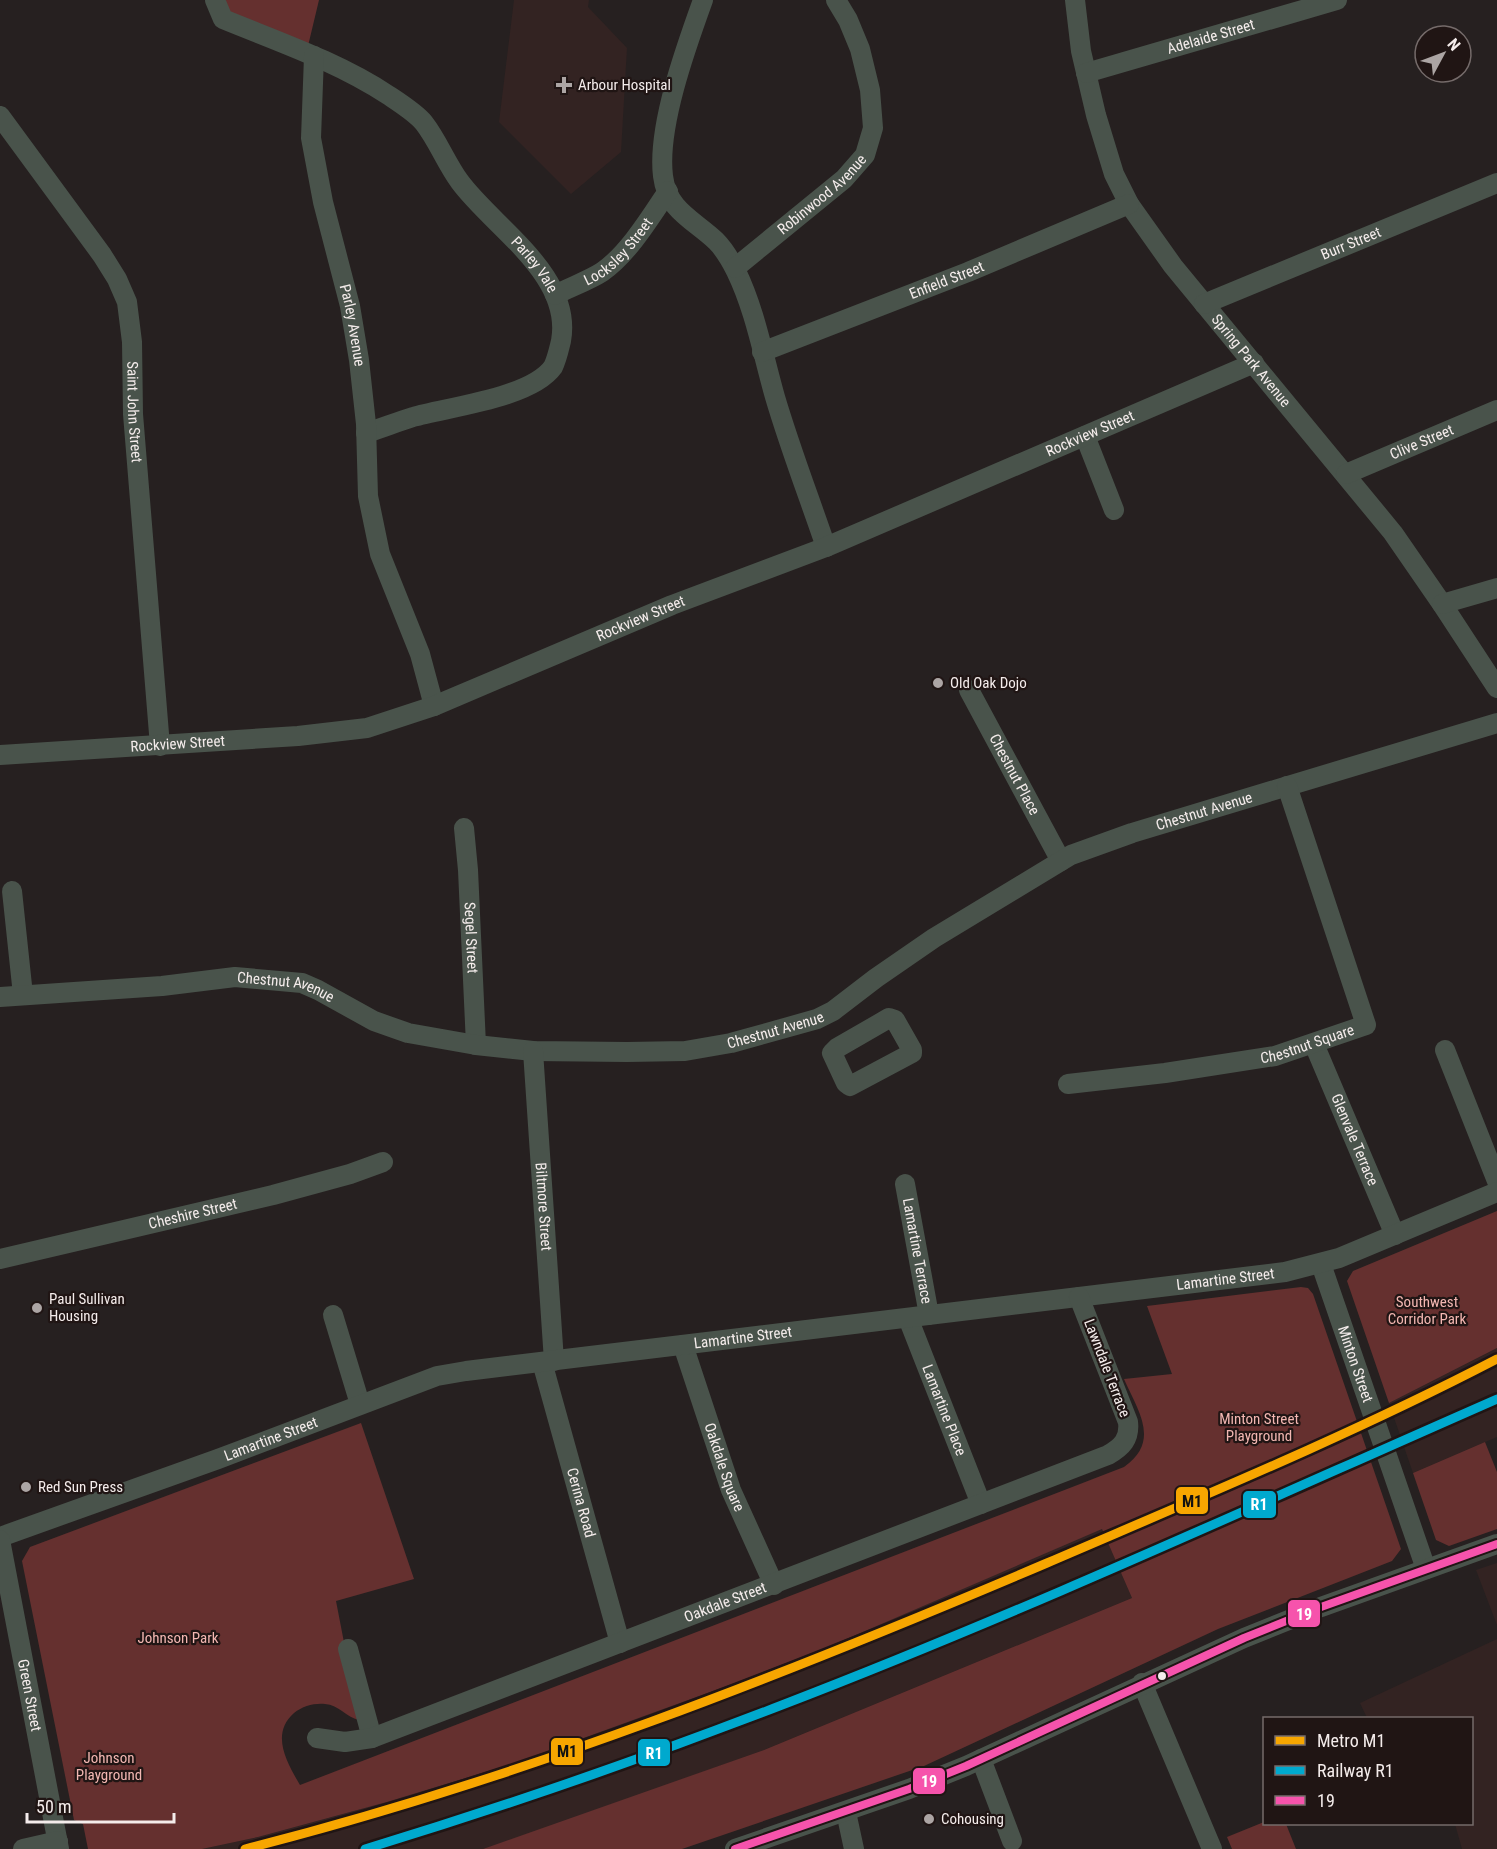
<svg xmlns="http://www.w3.org/2000/svg" width="1497" height="1849" font-family="'Roboto Condensed',sans-serif">
  <rect width="100%" height="100%" fill="#262020"/>
  <path fill="#332322" d="M514 0H589L588 7 627 48 621 152 571 194 499 122Z
    M1497 1348V1437L1413 1473 1389 1403Z
    M1102 1528 1132 1598 764 1750 542 1830 483 1849H202L258 1837 387 1802 515 1763 735 1683 828 1647Z
    M1497 1563V1625L1476 1570Z
    M1497 1639V1849H1462L1455 1824H1472V1718H1367L1360 1703Z"/>
  <path fill="#65302f" d="M218 0H319L308 46 233 20Z
    M1497 1211V1348L1389 1403 1347 1281 1353 1271Z
    M1301 1287 1308 1288 1313 1294 1401 1549 1392 1561 1218 1629 924 1766 682 1849H483L764 1750 1132 1598 1102 1529 828 1647 735 1683 515 1763 387 1802 258 1837 202 1849H88L83 1824 74 1820 22 1561 30 1547 361 1423 414 1579 336 1601 359 1720C346 1717 339 1705 325 1704 314 1703 303 1706 294 1713 270 1734 287 1763 300 1785L1124 1467C1161 1441 1138 1411 1124 1379L1172 1374 1147 1306Z
    M1485 1442 1497 1472V1529L1449 1546 1436 1540 1413 1473Z
    M1264 1822V1824H1286L1296 1849H1232L1227 1837Z"/>
  <g fill="none" stroke-linecap="round" stroke-linejoin="round">
    <g stroke="#49534b" stroke-width="20">
      <path id="s1" d="M215 0 223 19C279 42 338 62 388 95 400 103 416 113 424 123 438 141 446 163 460 182 494 228 573 275 561 341 559 349 557 359 553 367 531 398 448 407 413 417 397 422 382 428 366 433"/>
      <path d="M703 0C686 47 657 127 663 176 667 210 694 220 716 241 723 248 731 261 736 271 755 310 763 355 775 397 790 448 809 497 826 547"/>
      <path id="s2" d="M1075 0 1081 51 1096 115 1114 174 1129 204 1173 266 1393 533 1442 604 1497 688"/>
      <path id="s3" d="M314 56 311 138 323 202 350 306 359 360 366 424 368 496 380 554 420 654 434 706"/>
      <path id="s4" d="M1086 73 1337 0"/>
      <path id="s5" d="M0 116 102 255 117 279 127 302 132 342 133 414 160 746"/>
      <path id="s6" d="M735 268 844 179 865 155 873 128 870 90 860 49 848 20 836 0"/>
      <path id="s7" d="M555 295C570 287 588 281 602 272 628 254 650 218 668 191"/>
      <path id="s8" d="M1204 304 1497 183"/>
      <path id="s9" d="M762 352 968 272 1129 204"/>
      <path d="M1085 436 1114 510"/>
      <path id="s10" d="M1346 474 1497 410"/>
      <path d="M1442 604 1497 588"/>
      <path id="s11" d="M969 690 1061 861"/>
      <path id="s12" d="M0 755 298 736 367 728 434 706 672 605 826 547 1254 363"/>
      <path id="s13" d="M464 828 468 870 476 1045"/>
      <path d="M12 891 23 995"/>
      <path id="s14" d="M0 997 162 986 235 977 302 983 318 990 374 1021 408 1033 476 1045 533 1051 627 1052 685 1051 731 1043 817 1019 833 1011 876 978 934 938 1071 855 1132 833 1497 723"/>
      <path d="M889 1018 895 1020 912 1050V1053L850 1086 846 1083 832 1053 837 1048Z"/>
      <path id="s15" d="M1314 1044 1395 1235"/>
      <path d="M1445 1050 1497 1181"/>
      <path id="s16" d="M533 1051 554 1361"/>
      <path id="s17" d="M1068 1084 1165 1073 1275 1056 1366 1025 1287 786"/>
      <path id="s18" d="M905 1184 929 1315"/>
      <path id="s19" d="M0 1259 273 1195 350 1174 383 1162"/>
      <path id="s20" d="M1321 1264 1426 1569"/>
      <path d="M333 1315 360 1404"/>
      <path id="s21" d="M908 1318 981 1504"/>
      <path id="s22" d="M683 1345 731 1490 774 1585"/>
      <path id="s23" d="M542 1362 620 1643"/>
      <path id="s24" d="M0 1537 218 1459 437 1376 466 1371 1285 1272 1339 1258 1497 1192"/>
      <path id="s25" d="M0 1540 59 1849"/>
      <path d="M348 1649 372 1738"/>
      <path d="M1142 1683 1212 1849"/>
      <path id="s26" d="M317 1738 345 1742 372 1738 1108 1455C1122 1447 1130 1439 1128 1422L1079 1297"/>
      <path d="M981 1759 1012 1841"/>
      <path d="M846 1812 854 1849"/>
      <path d="M23 1849 58 1841"/>
      <path d="M735 1849 909 1789 966 1766 1244 1638 1321 1607 1497 1544"/>
    </g>
    <path stroke="#5e615c" stroke-width="4.5" stroke-dasharray="3 6" stroke-linecap="butt" d="M1403 1440 1497 1399
      M365 1849C506 1806 644 1758 781 1705 895 1661 1005 1613 1117 1565"/>
    <g stroke="#201514" stroke-width="12">
      <path id="bus-1" d="M735 1849 909 1789 966 1766 1244 1638 1321 1607 1497 1544"/>
    </g>
    <use href="#bus-1" stroke="#f653ac" stroke-width="8"/>
    <g stroke="#201514" stroke-width="14">
      <path id="rail-1" d="M365 1849C506 1806 645 1758 782 1705 1024 1612 1260 1503 1497 1399"/>
    </g>
    <use href="#rail-1" stroke="#00a9ce" stroke-width="9"/>
    <g stroke="#201514" stroke-width="14">
      <path id="metro-1" d="M245 1849C521 1779 786 1674 1047 1563 1198 1498 1351 1435 1497 1359"/>
    </g>
    <use href="#metro-1" stroke="#f7a600" stroke-width="9"/>
  </g>
  <g fill="#aca5a4" stroke="#201514" stroke-width="2">
    <path d="M561 76h6v6h6v6h-6v6h-6v-6h-6v-6h6z"/>
    <circle cx="938" cy="683" r="6"/>
    <circle cx="37" cy="1308" r="6"/>
    <circle cx="26" cy="1487" r="6"/>
    <circle cx="929" cy="1819" r="6"/>
  </g>
  <circle fill="#f4eceb" stroke="#201514" stroke-width="2" cx="1162" cy="1676" r="5"/>
  <g text-anchor="middle" dominant-baseline="central" stroke-width="4.5" stroke-linejoin="round" paint-order="stroke">
    <g font-size="15" fill="#f4eceb" stroke="#201514">
      <text stroke="none"><textPath href="#s4" startOffset="130">Adelaide Street</textPath></text>
      <text stroke="none"><textPath href="#s6" startOffset="114">Robinwood Avenue</textPath></text>
      <text stroke="none"><textPath href="#s8" startOffset="159">Burr Street</textPath></text>
      <text stroke="none"><textPath href="#s7" startOffset="78">Locksley Street</textPath></text>
      <text stroke="none"><textPath href="#s1" startOffset="429">Parley Vale</textPath></text>
      <text stroke="none"><textPath href="#s9" startOffset="198">Enfield Street</textPath></text>
      <text stroke="none"><textPath href="#s3" startOffset="274">Parley Avenue</textPath></text>
      <text stroke="none"><textPath href="#s2" startOffset="411">Spring Park Avenue</textPath></text>
      <text stroke="none"><textPath href="#s5" startOffset="336">Saint John Street</textPath></text>
      <text stroke="none"><textPath href="#s12" startOffset="1149">Rockview Street</textPath></text>
      <text stroke="none"><textPath href="#s10" startOffset="82">Clive Street</textPath></text>
      <text stroke="none"><textPath href="#s12" startOffset="663">Rockview Street</textPath></text>
      <text stroke="none"><textPath href="#s12" startOffset="178">Rockview Street</textPath></text>
      <text stroke="none"><textPath href="#s11" startOffset="96">Chestnut Place</textPath></text>
      <text stroke="none"><textPath href="#s14" startOffset="1278">Chestnut Avenue</textPath></text>
      <text stroke="none"><textPath href="#s13" startOffset="110">Segel Street</textPath></text>
      <text stroke="none"><textPath href="#s14" startOffset="288">Chestnut Avenue</textPath></text>
      <text stroke="none"><textPath href="#s14" startOffset="792">Chestnut Avenue</textPath></text>
      <text stroke="none"><textPath href="#s17" startOffset="243">Chestnut Square</textPath></text>
      <text stroke="none"><textPath href="#s15" startOffset="104">Glenvale Terrace</textPath></text>
      <text stroke="none"><textPath href="#s16" startOffset="156">Biltmore Street</textPath></text>
      <text stroke="none"><textPath href="#s19" startOffset="198">Cheshire Street</textPath></text>
      <text stroke="none"><textPath href="#s18" startOffset="68">Lamartine Terrace</textPath></text>
      <text stroke="none"><textPath href="#s24" startOffset="1260">Lamartine Street</textPath></text>
      <text stroke="none"><textPath href="#s24" startOffset="774">Lamartine Street</textPath></text>
      <text stroke="none"><textPath href="#s20" startOffset="106">Minton Street</textPath></text>
      <text transform="translate(1107 1368) rotate(69)">Lawndale Terrace</text>
      <text stroke="none"><textPath href="#s21" startOffset="99">Lamartine Place</textPath></text>
      <text stroke="none"><textPath href="#s24" startOffset="288">Lamartine Street</textPath></text>
      <text stroke="none"><textPath href="#s22" startOffset="129">Oakdale Square</textPath></text>
      <text stroke="none"><textPath href="#s23" startOffset="146">Cerina Road</textPath></text>
      <text stroke="none"><textPath href="#s26" startOffset="434">Oakdale Street</textPath></text>
      <text stroke="none"><textPath href="#s25" startOffset="158">Green Street</textPath></text>
    </g>
    <g font-size="15" fill="#f4eceb" stroke="#201514" text-anchor="start">
      <text x="578" y="85">Arbour Hospital</text>
      <text x="950" y="683">Old Oak Dojo</text>
      <text x="49" y="1299">Paul Sullivan<tspan x="49" dy="17">Housing</tspan></text>
      <text x="38" y="1487">Red Sun Press</text>
      <text x="941" y="1819">Cohousing</text>
    </g>
    <g font-size="15" fill="#f3b7b2" stroke="#201514">
      <text x="1427" y="1302">Southwest<tspan x="1427" dy="17">Corridor Park</tspan></text>
      <text x="1259" y="1419">Minton Street<tspan x="1259" dy="17">Playground</tspan></text>
      <text x="178" y="1638">Johnson Park</text>
      <text x="109" y="1758">Johnson<tspan x="109" dy="17">Playground</tspan></text>
    </g>
  </g>
  <g stroke="#201514" stroke-width="2">
    <rect x="1175" y="1486" width="34" height="29" rx="6" fill="#f7a600"/>
    <rect x="1242" y="1490" width="35" height="29" rx="6" fill="#00a9ce"/>
    <rect x="1287" y="1599" width="34" height="29" rx="6" fill="#f653ac"/>
    <rect x="550" y="1737" width="34" height="29" rx="6" fill="#f7a600"/>
    <rect x="637" y="1738" width="34" height="29" rx="6" fill="#00a9ce"/>
    <rect x="912" y="1767" width="34" height="28" rx="6" fill="#f653ac"/>
  </g>
  <g font-size="16" text-anchor="middle" font-weight="bold" fill="#fff">
    <text x="1259" y="1510">R1</text>
    <text x="1304" y="1620">19</text>
    <text x="654" y="1759">R1</text>
    <text x="929" y="1787">19</text>
  </g>
  <g font-size="16" text-anchor="middle" font-weight="bold" fill="#111">
    <text x="1192" y="1507">M1</text>
    <text x="567" y="1757">M1</text>
  </g>
  <rect x="1263" y="1717" width="210" height="108" fill="#201514" stroke="#756b6a" stroke-width="1.5"/>
  <rect x="1275" y="1736" width="30" height="9" fill="#f7a600" stroke="#756b6a" stroke-width="1.5"/>
  <text x="1317" y="1747" font-size="18" fill="#f4eceb">Metro M1</text>
  <rect x="1275" y="1766" width="30" height="9" fill="#00a9ce" stroke="#756b6a" stroke-width="1.5"/>
  <text x="1317" y="1777" font-size="18" fill="#f4eceb">Railway R1</text>
  <rect x="1275" y="1796" width="30" height="9" fill="#f653ac" stroke="#756b6a" stroke-width="1.5"/>
  <text x="1317" y="1807" font-size="18" fill="#f4eceb">19</text>
  <g transform="translate(1443 54) rotate(49)"><circle r="28" fill="#201514" stroke="#756b6a" stroke-width="1.5"/>
  <path d="M0-4.5L10 22L0 15L-10 22Z" fill="#aca5a4"/>
  <text y="-9" font-size="16" font-weight="bold" text-anchor="middle" fill="#f4eceb">N</text>
  </g>
  <path d="M27 1813v9h147v-9" fill="none" stroke="#f4eceb" stroke-width="3"/>
  <text x="36" y="1813" font-size="18" fill="#f4eceb" stroke="#201514" stroke-width="4.5" paint-order="stroke">50 m</text>
</svg>
